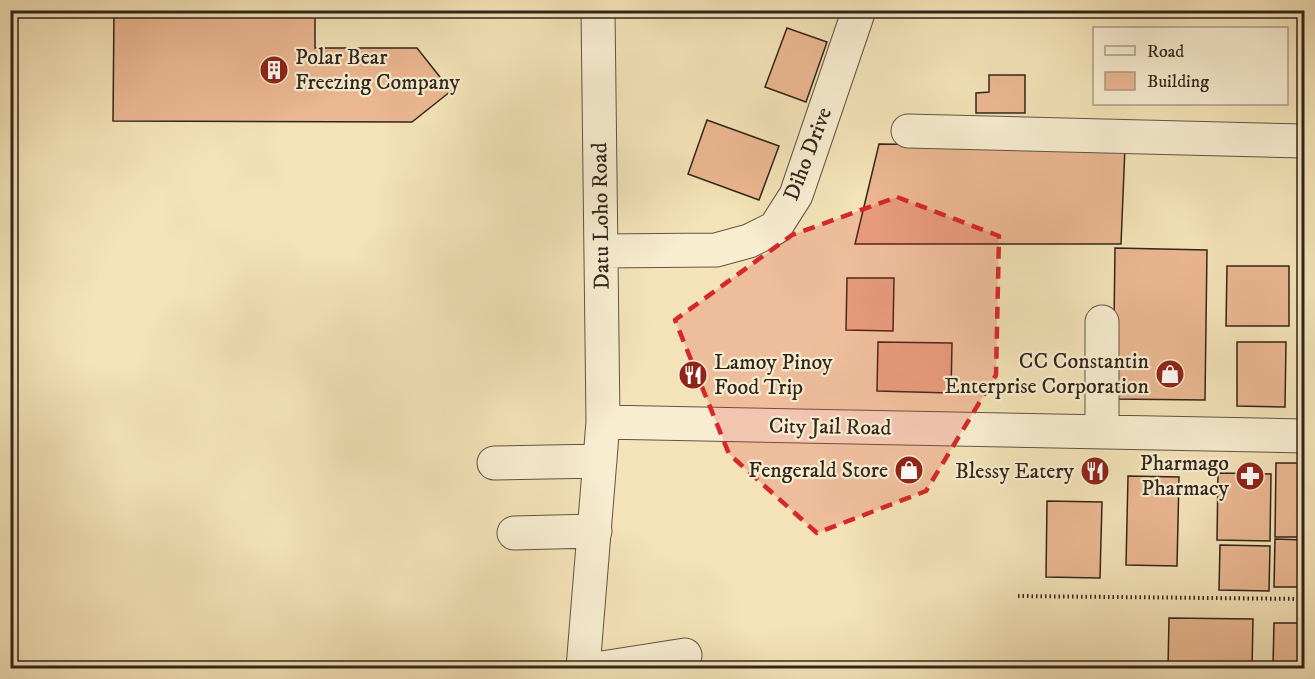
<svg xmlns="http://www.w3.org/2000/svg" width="1315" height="679" font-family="'IM FELL DW Pica',serif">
  <rect width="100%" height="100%" fill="#f4e3b8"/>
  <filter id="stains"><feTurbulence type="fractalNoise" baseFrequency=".00333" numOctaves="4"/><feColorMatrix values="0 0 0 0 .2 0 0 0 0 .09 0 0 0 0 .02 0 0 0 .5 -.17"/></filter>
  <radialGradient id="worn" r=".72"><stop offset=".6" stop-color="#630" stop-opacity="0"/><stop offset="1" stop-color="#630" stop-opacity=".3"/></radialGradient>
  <path fill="#ebb791" stroke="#30251c" stroke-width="1.5" d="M114 10H315V48H417L451 91 412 122 113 121Z
    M787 28 827 42 806 102 765 87Z
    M989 75H1025V113H976V93L989 92Z
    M707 120 779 146 759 200 688 174Z
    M879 144 1125 147 1121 244H855Z
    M1115 248 1207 250 1205 400 1113 399Z
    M1227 266H1289V326H1226Z
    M847 278H894L893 331 846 330Z
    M878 342 952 343 951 393 877 391Z
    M1237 342H1286L1285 407 1237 406Z
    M1276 463H1304V537H1275Z
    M1218 473 1271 474 1270 541 1217 540Z
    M1128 476 1179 477 1177 566 1126 565Z
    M1047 501 1102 502 1100 578 1046 577Z
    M1275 539 1304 540V587H1274Z
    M1220 545 1270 546 1269 591 1219 590Z
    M1169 618 1253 619 1252 668H1168Z
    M1274 623H1304V667L1273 666Z
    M781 667H820V668H781Z"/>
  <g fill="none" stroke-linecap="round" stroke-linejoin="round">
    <g stroke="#615443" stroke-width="35">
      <path id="minor" d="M908 131 1304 141
        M601 251 716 250 749 241 775 228 796 195 859 10
        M1102 322V432
        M603 422 1304 436
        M494 463 600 461
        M514 533 595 531
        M583 668 603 422 598 10
        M602 668 685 655"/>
    </g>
    <path stroke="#30251c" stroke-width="4" stroke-dasharray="1.5 3" stroke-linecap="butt" d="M1018 596 1304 599"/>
    <use href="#minor" stroke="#f8edd1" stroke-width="33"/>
  </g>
  <path fill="#d62828" fill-opacity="0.2" stroke="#d62828" stroke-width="4.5" stroke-dasharray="12 8" stroke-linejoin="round" d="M897 197 999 236 996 375 926 491 817 533 729 454 675 320 792 235Z"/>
  <defs>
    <g id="building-disc" transform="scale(1.5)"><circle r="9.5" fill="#8f2418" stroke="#f8edd1"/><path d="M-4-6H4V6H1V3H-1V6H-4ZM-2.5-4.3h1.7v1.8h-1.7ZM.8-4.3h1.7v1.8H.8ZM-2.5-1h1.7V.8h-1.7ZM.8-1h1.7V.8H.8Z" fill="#fff"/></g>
    <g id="shop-disc" transform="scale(1.5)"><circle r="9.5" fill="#8f2418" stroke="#f8edd1"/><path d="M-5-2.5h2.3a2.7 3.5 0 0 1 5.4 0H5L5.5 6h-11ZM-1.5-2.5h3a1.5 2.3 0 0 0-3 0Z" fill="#fff"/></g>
    <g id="restaurant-disc" transform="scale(1.5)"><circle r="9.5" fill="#8f2418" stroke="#f8edd1"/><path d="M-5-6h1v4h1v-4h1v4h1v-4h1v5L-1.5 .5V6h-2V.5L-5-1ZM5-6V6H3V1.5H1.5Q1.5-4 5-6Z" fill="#fff"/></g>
    <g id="pharmacy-disc" transform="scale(1.5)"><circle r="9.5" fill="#8f2418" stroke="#f8edd1"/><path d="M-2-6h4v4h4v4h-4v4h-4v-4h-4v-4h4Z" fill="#fff"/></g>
  </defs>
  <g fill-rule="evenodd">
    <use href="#building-disc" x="274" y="70"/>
    <use href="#shop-disc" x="1170" y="374"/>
    <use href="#restaurant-disc" x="693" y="375"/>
    <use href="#shop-disc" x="909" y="470"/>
    <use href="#restaurant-disc" x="1095" y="471"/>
    <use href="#pharmacy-disc" x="1250" y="476"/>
  </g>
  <g text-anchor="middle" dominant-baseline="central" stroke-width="4.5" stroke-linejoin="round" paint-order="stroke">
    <g font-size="22" fill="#30251c" stroke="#f8edd1" text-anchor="end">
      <text x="295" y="57" text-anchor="start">Polar Bear<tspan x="295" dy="25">Freezing Company</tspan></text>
      <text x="1149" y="361">CC Constantin<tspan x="1149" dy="25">Enterprise Corporation</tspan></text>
      <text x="714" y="362" text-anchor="start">Lamoy Pinoy<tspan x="714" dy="25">Food Trip</tspan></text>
      <text x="1229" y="463">Pharmago<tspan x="1229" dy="25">Pharmacy</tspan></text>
      <text x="888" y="470">Fengerald Store</text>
      <text x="1074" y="471">Blessy Eatery</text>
    </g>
    <g font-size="22" fill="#30251c" stroke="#f8edd1">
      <text transform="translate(808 154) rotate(-69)">Diho Drive</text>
      <text transform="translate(601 216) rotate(-91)">Datu Loho Road</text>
      <text transform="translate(830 427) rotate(1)">City Jail Road</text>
    </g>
  </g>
  <rect width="1315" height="679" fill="none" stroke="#f4e3b8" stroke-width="36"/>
  <rect x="12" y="12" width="1291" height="655" fill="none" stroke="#30251c" stroke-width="3"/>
  <rect x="18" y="18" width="1279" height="643" fill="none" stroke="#30251c" stroke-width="1.5"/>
  <rect x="1093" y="27" width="195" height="78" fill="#f8edd1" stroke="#a89d89" stroke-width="1.5"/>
  <rect x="1105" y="46" width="30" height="9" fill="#f8edd1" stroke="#a89d89" stroke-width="1.5"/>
  <text x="1147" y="57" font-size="18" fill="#30251c">Road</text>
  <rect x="1105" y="72" width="30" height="18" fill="#ebb791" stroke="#a89d89" stroke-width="1.5"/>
  <text x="1147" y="87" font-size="18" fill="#30251c">Building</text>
  <rect width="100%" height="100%" filter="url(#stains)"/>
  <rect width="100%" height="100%" fill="url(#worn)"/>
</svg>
